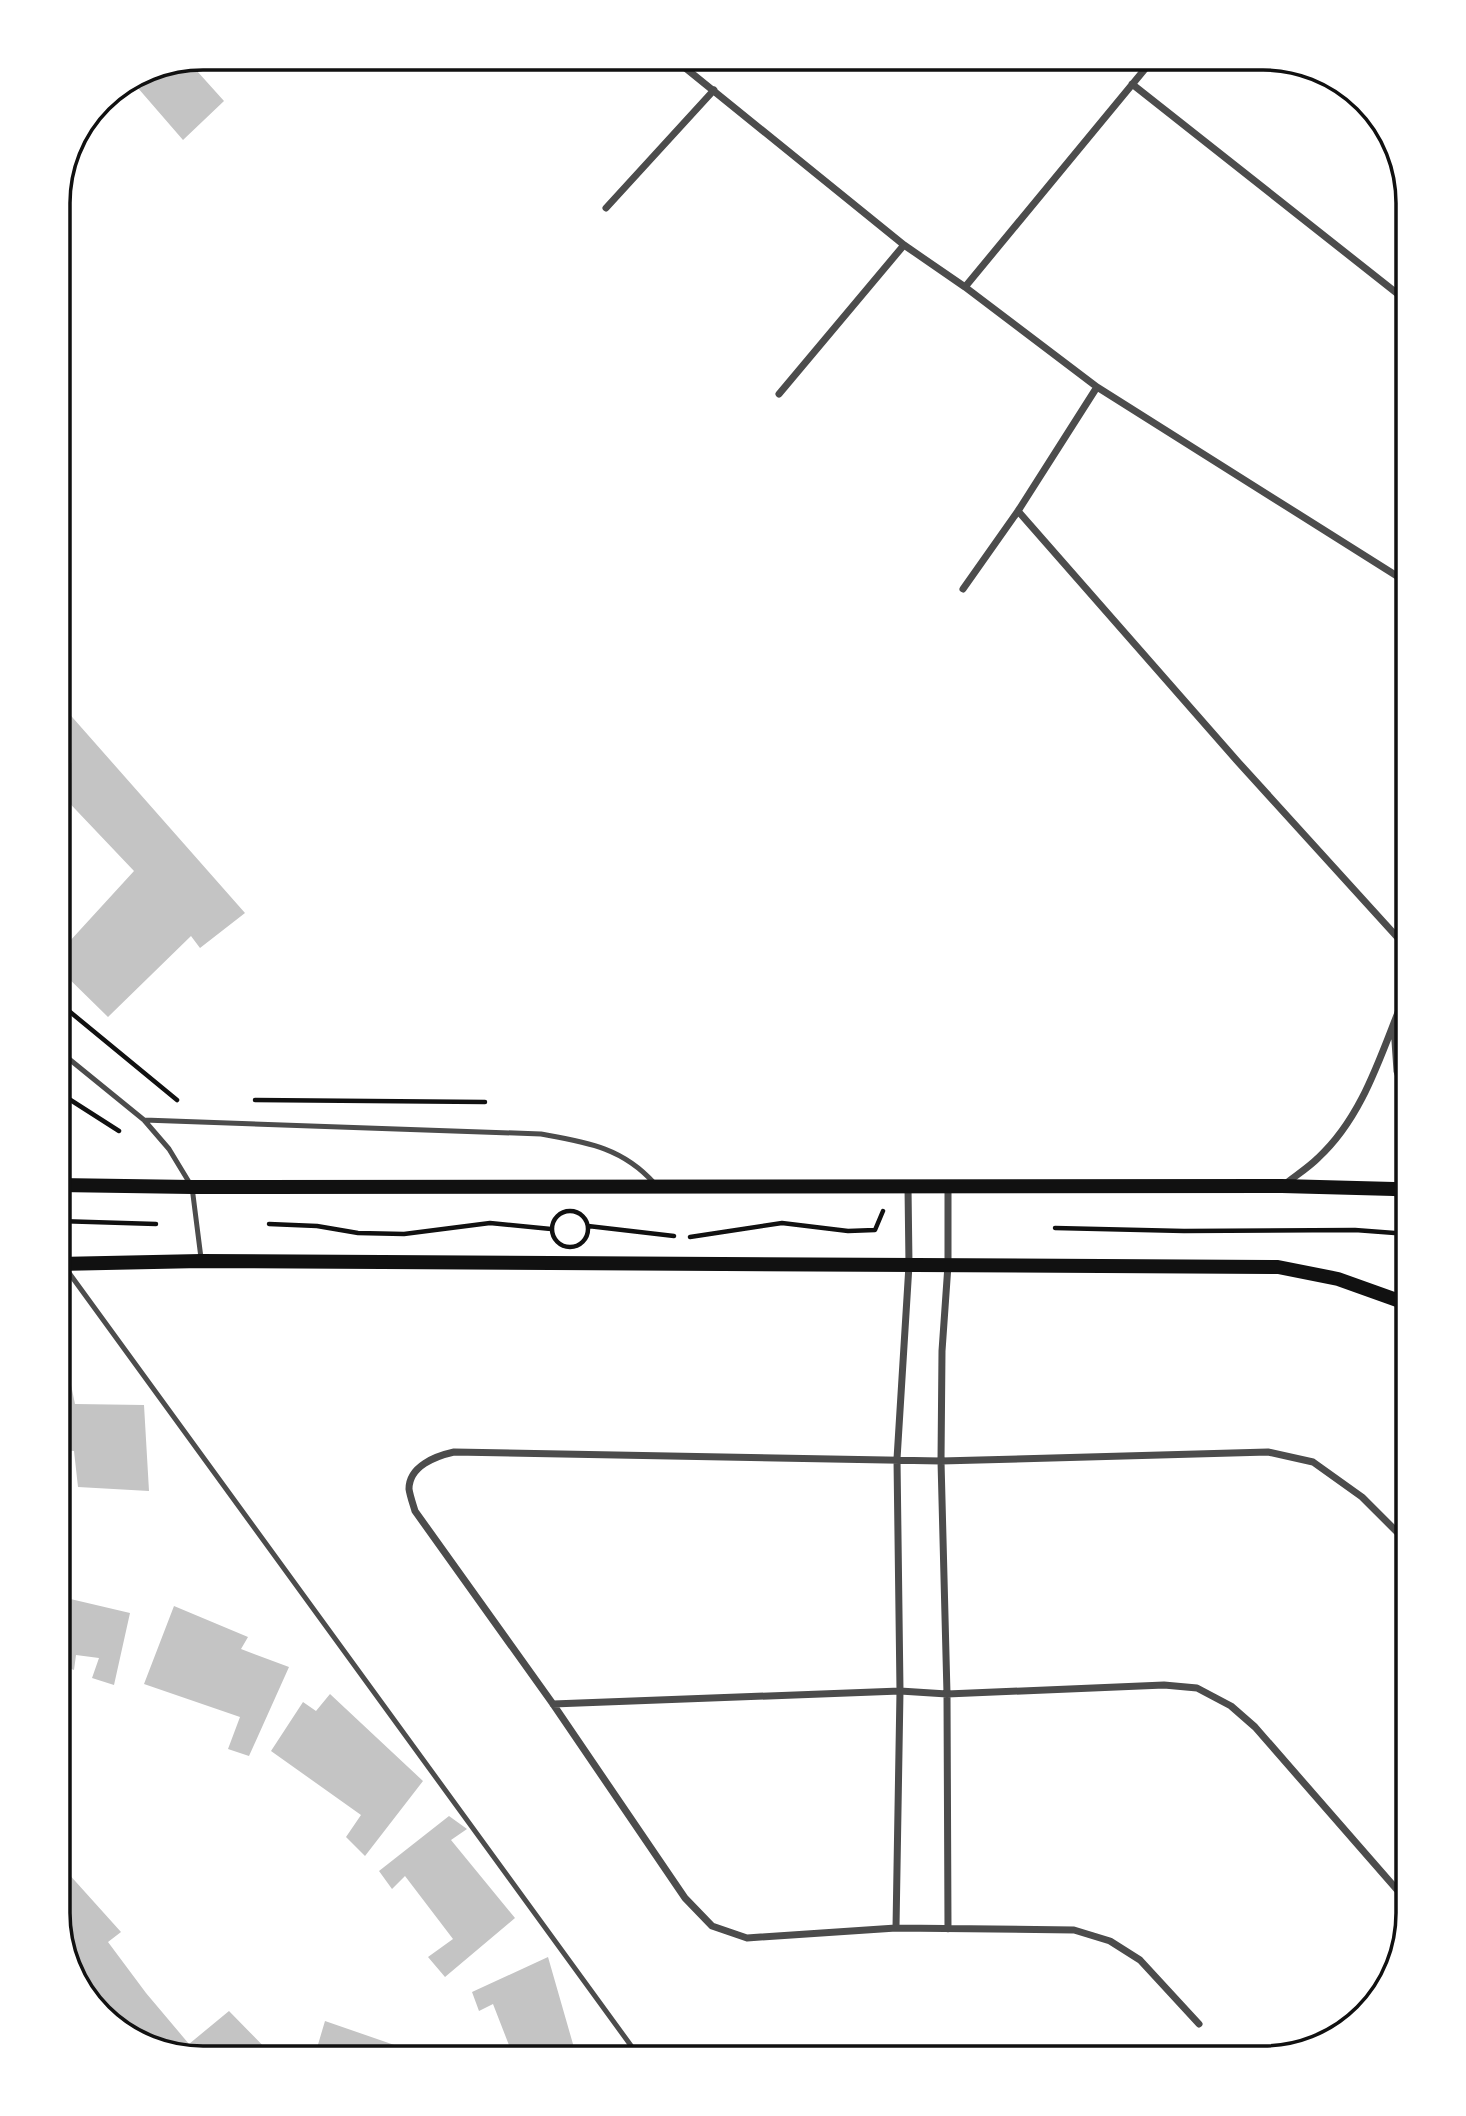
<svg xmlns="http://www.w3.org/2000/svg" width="1466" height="2116" font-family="'Sofia Sans Condensed',sans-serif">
  <rect width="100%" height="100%" fill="#fff"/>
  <path fill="#c4c4c4" d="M188 61 224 101 183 140 131 80 148 69Z
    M58 701 245 913 200 948 191 936 108 1017 58 968V954L134 871 58 791Z
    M58 1374 69 1375 75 1404 144 1405 149 1491 78 1487 74 1451 58 1450Z
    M62 1597 130 1613 114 1685 92 1678 99 1658 76 1655 74 1670 58 1664V1620Z
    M174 1606 248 1637 241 1649 289 1667 249 1756 228 1749 240 1717 144 1684Z
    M330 1694 423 1781 365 1856 346 1837 361 1815 271 1751 303 1702 316 1711Z
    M449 1816 467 1829 451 1840 515 1918 445 1977 428 1957 453 1939 405 1876 392 1889 379 1871Z
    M58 1862 121 1932 108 1942 146 1993 189 2044 229 2011 275 2058H194L122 2034 77 1985 58 1913Z
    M548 1957 577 2058H514L493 2004 479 2011 472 1992Z
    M325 2021 432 2058H314Z"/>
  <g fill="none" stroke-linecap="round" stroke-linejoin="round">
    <path stroke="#111" stroke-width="4.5" d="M58 1002 177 1100
      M58 1092 119 1131
      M255 1100 485 1102
      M552 1229a18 18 0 1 1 36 0a18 18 0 1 1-36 0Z
      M58 1221 156 1224
      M269 1224 317 1226 358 1233 404 1234 490 1223 551 1229
      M588 1226 674 1236
      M1055 1228 1184 1231 1355 1230 1408 1234
      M690 1237 782 1223 848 1231 875 1230 883 1211"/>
    <path stroke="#4c4c4c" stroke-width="5" d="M58 1050 144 1120 169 1149 192 1187 201 1258
      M144 1120 541 1134C585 1142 622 1147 654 1183
      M64 1266 640 2058"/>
    <path stroke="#4c4c4c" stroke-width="7" d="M673 58 904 245 965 287 1097 387 1408 583
      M1132 84 1408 302
      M606 208 714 90
      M965 287 1154 58
      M779 394 904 245
      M1018 511 1239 763 1408 949
      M963 589 1018 511 1097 387
      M1394 1026 1397 1071 1408 1103
      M1284 1185C1295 1176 1308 1168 1318 1158 1366 1114 1383 1046 1408 988
      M948 1187V1265L942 1351 941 1461 947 1694 948 1929
      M553 1704 900 1691 947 1694 1164 1685 1197 1688 1231 1706 1255 1727 1406 1900
      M896 1928 900 1691 897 1459 909 1265 908 1187
      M1199 2024 1140 1960 1110 1941 1074 1930 896 1928 747 1938 712 1926 685 1898 553 1704 415 1511C413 1504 410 1496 409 1489 409 1466 436 1456 454 1452L941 1461 1268 1452 1313 1462 1362 1497 1408 1543"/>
    <path stroke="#111" stroke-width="14" d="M58 1185 192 1187 1282 1186 1394 1189 1408 1192
      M58 1264 201 1261 1278 1267 1338 1279 1408 1304"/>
  </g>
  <path d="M0 0H1466V2116H0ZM203 70H1263A133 133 0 0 1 1396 203V1913A133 133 0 0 1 1263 2046H203A133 133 0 0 1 70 1913V203A133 133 0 0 1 203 70Z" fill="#fff" fill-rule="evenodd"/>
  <path fill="none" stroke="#111" stroke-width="3.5" d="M203 70H1263A133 133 0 0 1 1396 203V1913A133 133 0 0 1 1263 2046H203A133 133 0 0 1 70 1913V203A133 133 0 0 1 203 70Z"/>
</svg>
